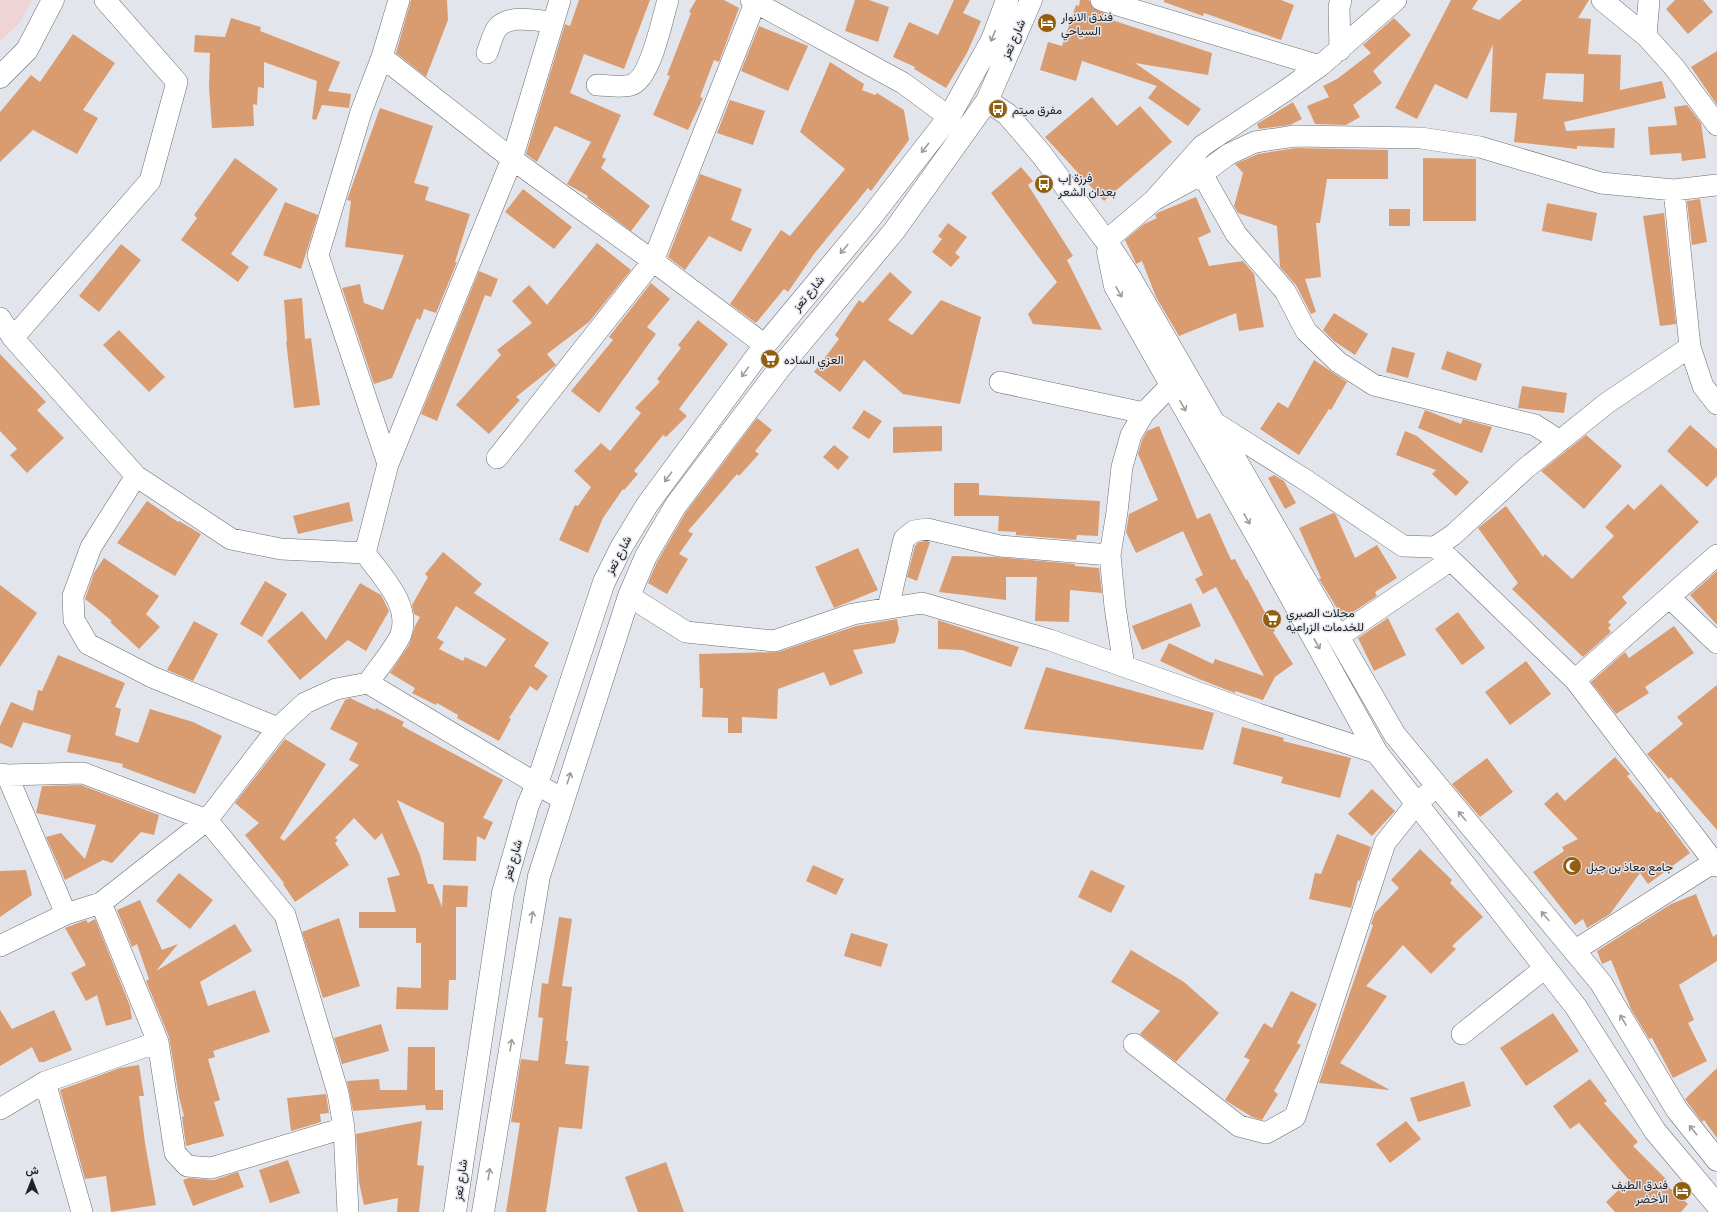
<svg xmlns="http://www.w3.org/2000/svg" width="1717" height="1212" font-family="'PT Sans Narrow',Vazirmatn,sans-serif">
  <rect width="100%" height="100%" fill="#e3e5ec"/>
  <path fill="#efd4d5" d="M0 0H32L21 21 0 41Z"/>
  <path fill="#d99c70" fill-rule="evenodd" d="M411 0H447L448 20 426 77 396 53Z
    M579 0H650L624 69 584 54 570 93 621 115 602 157 606 159 601 168 650 206 631 231 587 198 588 196 567 184 591 142 555 126 537 162 526 154 565 24 570 26Z
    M696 0H724L739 8 719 62 714 60 700 97 703 98 688 130 653 115 670 76 667 75 691 13 689 12Z
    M855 0H869L889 7 878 42 845 31Z
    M954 0H970L963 13 981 21 967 53 946 88 914 69 915 67 893 57 909 22 938 35Z
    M1080 0H1089L1093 8 1104 13 1103 17 1212 53 1208 75 1135 63 1201 109 1188 126 1148 98 1157 86 1082 61 1076 81 1040 70 1048 42 1062 46 1076 5 1079 6Z
    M1164 0H1281L1294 5 1281 40 1204 13 1203 16 1164 2Z
    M1451 0H1478L1472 9 1499 20 1522 0H1589L1578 18 1591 19 1588 54 1621 55 1620 90 1662 81 1666 98 1564 122 1566 131 1615 128 1614 148 1577 146V149L1514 142 1517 113 1490 112 1493 45 1467 99 1435 84 1417 119 1395 108ZM1546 73 1584 74 1583 102 1543 99Z
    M1675 0H1703L1713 12 1688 34 1666 9Z
    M231 18 261 27 260 31 340 62 328 91 351 94 349 108 322 105 316 120 312 119 317 81 264 62V88L258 87 257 105 253 104 254 126 212 128 209 87 210 53 194 52 195 35 225 37Z
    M1394 18 1411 35 1373 71 1382 83 1353 105 1360 117 1346 125 1315 124 1307 106 1329 97 1323 86 1337 79 1371 53 1363 45Z
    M759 26 808 46 788 91 741 71Z
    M73 34 115 63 83 110 98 118 77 154 33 130 0 162V112L31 75 40 82Z
    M1717 51V105L1691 67Z
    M830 62 864 84 862 90 875 95 877 93 904 110 909 140 871 191 868 188 814 254 788 292 784 289 756 323 730 304 781 230 790 236 845 169 800 132Z
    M1092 97 1117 126 1140 106 1172 142 1104 201 1045 137Z
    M730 100 765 111 753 145 717 133Z
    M1293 102 1302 119 1290 125 1259 129 1257 124Z
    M1687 105 1701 123 1706 158 1682 161 1681 153 1650 155 1648 127 1677 125 1674 107Z
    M380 108 433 126 414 183 429 187 425 200 470 214 455 262H457L436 313 424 309 420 320 417 318 392 378 374 384 342 288 360 284 364 303 383 310 404 255 345 247 351 201 347 200Z
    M1296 148 1388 150V179H1327L1320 223H1316L1321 277 1305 279 1316 312 1311 314 1296 285 1280 267 1277 226 1238 213 1234 206 1243 173 1235 164 1258 154Z
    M235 158 278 189 231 254 249 267 238 282 181 240 197 218 194 215Z
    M1423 158 1476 159V221H1423Z
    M1021 167 1033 181 1028 185 1073 256 1067 260 1102 330 1033 324 1028 314 1057 282 991 193Z
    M700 174 742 189 731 220 752 229 741 252 709 236 685 270 668 257Z
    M523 189 572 227 554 249 505 212Z
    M1196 197 1211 232 1198 238 1209 266 1243 261 1254 274 1264 327 1239 331 1236 313 1179 336 1156 297 1142 261 1136 264 1135 261 1125 240 1144 224 1157 218 1155 215 1157 213Z
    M1700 199 1707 242 1692 245 1687 201Z
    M285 202 318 215 301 269 263 255Z
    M1547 203 1597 213 1592 241 1542 231Z
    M1389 209H1410V226H1389Z
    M1664 213 1676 324 1660 326 1643 216Z
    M948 223 967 237 955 253 960 257 951 267 932 252 942 239 938 236Z
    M597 243 631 270 589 322 547 354 556 365 516 397 520 400 489 434 456 405 501 355 497 350 532 323 512 301 529 285 547 305Z
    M121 244 141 260 99 312 79 296Z
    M479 271 498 279 491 297 485 295 437 421 421 414Z
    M890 272 912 292 888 320 912 335 941 300 981 317 960 404 903 394 864 360 840 392 814 372 839 339 835 335 859 300 863 303Z
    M651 283 670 299 647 327 656 334 599 413 571 391 613 340 609 337Z
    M302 298 305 339 311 338 320 405 294 408 286 341H287L284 300Z
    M1334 313 1368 334 1355 355 1334 341 1323 330Z
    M698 320 728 344 679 409 687 416 666 437 663 435 634 471 638 474 624 490 623 489 603 518 588 553 559 540 575 505 578 506 591 487 574 471 601 443 610 451 641 413 635 408 660 382 657 379 681 348 678 345Z
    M119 330 165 377 149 392 103 345Z
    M1392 347 1415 353 1408 378 1386 372Z
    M1447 351 1482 364 1476 381 1441 369Z
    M0 354 46 402 37 410 64 438 27 473 10 455 17 449 0 431Z
    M1314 360 1347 382 1331 410 1329 409 1299 455 1260 429 1278 402 1288 408Z
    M1522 386 1567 393 1564 413 1518 408Z
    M864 410 882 421 869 439 852 428Z
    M1425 410 1461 424 1463 419 1492 427 1482 453 1418 428Z
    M757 418 772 430 755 451 759 454 739 476 737 474 688 531 693 534 679 554 688 559 667 594 648 583 657 562 686 512Z
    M1690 425 1717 449V476L1707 487 1667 451Z
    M942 426V451L893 453V427Z
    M1159 426 1197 519 1210 513 1231 560 1235 559 1246 580 1247 579 1275 631 1273 632 1293 664 1275 677 1263 700 1235 691V693L1199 679 1160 661 1169 643 1213 664 1215 659 1264 676 1216 587 1203 594 1195 579 1203 575 1183 531 1136 553 1126 532 1129 514 1158 500 1138 454 1142 440 1147 431Z
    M1405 431 1417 436 1469 482 1456 496 1432 474 1436 470 1396 455Z
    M1586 435 1622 466 1584 509 1541 471Z
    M834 445 849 457 838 470 823 457Z
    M1274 475 1284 481 1296 503 1285 509 1268 478Z
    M954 483H979V495L1100 501 1098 536 1077 535 1076 540 1016 535V532L998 531 999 516H954Z
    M1661 484 1699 522 1622 597 1627 603 1608 622 1611 625 1608 628 1611 632 1583 657 1512 589 1518 583 1478 528 1506 506 1543 557 1545 554 1572 579 1614 536 1605 527 1628 504 1634 510Z
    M147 501 178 522 179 521 201 534 175 576 117 543Z
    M349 502 353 521 298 534 293 516Z
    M1333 513 1336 515 1355 558 1377 545 1397 578 1375 592 1377 596 1347 616 1344 610 1340 613 1319 579 1321 578 1299 528Z
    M927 541 930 542 917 581 907 577 915 546 919 542Z
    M858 548 878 590 834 608 815 567Z
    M443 552 482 584 474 593 549 643 534 666 548 676 537 691 530 686 509 718 511 719 499 741 457 718 458 715 437 703 436 705 412 693 415 688 390 673 409 645 415 626 420 617 414 614 412 605 428 577 425 574ZM456 606 506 639 486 667 465 657 463 661 439 649 444 642 437 638Z
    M952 556 995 557 1075 564V566L1099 568 1102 593 1070 590 1069 622 1035 621 1037 577H1006V600L939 592Z
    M104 558 159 596 146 614 160 627 139 649 110 622 112 621 85 599 94 573Z
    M1717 571V625L1690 595Z
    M265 581 287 594 262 637 240 624Z
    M360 583 381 595 389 611 366 651 348 640 300 680 267 641 302 611 326 640Z
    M0 585 37 613 0 667Z
    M1191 603 1201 626 1142 650 1132 626Z
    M1458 612 1485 648 1462 665 1435 629Z
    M1388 618 1406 655 1374 671 1358 638Z
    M897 619 899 630 895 643 853 650 863 673 830 686 824 672 778 689 777 719 742 717V733H728V718L702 717 703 688H700L699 654 778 652 856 626Z
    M938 620 1019 647 1011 667 962 650 938 649Z
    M194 621 218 634 193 681 167 670Z
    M1674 626 1694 653 1645 687 1649 693 1616 714 1591 682 1625 652 1629 658Z
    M58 655 125 683 115 707 121 709 115 735 138 743 150 709 193 722 222 736 195 794 122 767 123 764 67 752 71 735 23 722 12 748 0 743V726L11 702 33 711 38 690 42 691Z
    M1526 661 1551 694 1510 725 1485 692Z
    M1046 667 1214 713 1203 750 1024 729Z
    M1717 685V830L1671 777 1669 779 1647 754 1683 724 1677 717Z
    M350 698 375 710 376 708 404 722 402 726 503 780 483 818 493 822 485 840 477 836 476 861 443 860 444 823 397 800 420 855 428 884H433L442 907 443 885 468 886 467 907H456V980H449L448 1010 396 1009 397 987 421 988V943H416V928H359V912H396L387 878 400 875 382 833 375 840 354 818 335 838 338 840 335 843 349 865 295 902 283 884 284 883 245 835 259 823 235 803 285 739 326 764 280 838 284 841 359 765 349 760 358 743 330 729 345 700Z
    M1242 727 1284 738 1283 741 1351 758 1340 798 1281 783 1283 777 1233 764Z
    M1615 757 1630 774 1627 776 1657 813 1659 811 1690 853 1648 884 1640 873 1610 914 1587 928 1583 919 1575 925 1533 872 1564 851 1562 847 1578 839 1544 804 1557 792 1565 801Z
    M1487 758 1513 792 1480 817 1452 784Z
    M81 785 159 815 154 835 141 832 112 863 103 860 65 880 46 837 61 833 85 859 96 825 36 813 42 786Z
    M1372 789 1395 811 1372 836 1348 814Z
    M1337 834 1371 847 1360 881 1358 880 1351 908 1309 899 1315 873 1321 874Z
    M1420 849 1452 880 1450 883 1483 917 1452 946 1456 949 1431 974 1403 945 1366 986 1387 996 1340 1063 1390 1090 1319 1083 1373 925 1371 924 1375 913 1399 888 1391 880Z
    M813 865 844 879 836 895 806 881Z
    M26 870 32 895 0 917V871Z
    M1091 870 1125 886 1111 913 1078 897Z
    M179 873 213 900 190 929 156 901Z
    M1696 894 1713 937 1717 934V961L1679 985 1694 1020 1688 1023 1707 1061 1673 1078 1652 1038 1649 1039 1631 1009 1611 960 1602 964 1597 951 1671 904Z
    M140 900 162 950 178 944 156 971 235 924 252 951 200 982 208 1006 255 990 270 1032 213 1051 215 1057 208 1059 220 1100 214 1102 224 1136 186 1146 182 1117 184 1116 179 1097 169 1037 146 981 149 979 137 944 132 947 117 910Z
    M559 917 572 919 562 986 572 987 566 1041H568L565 1064 589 1066 582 1129 559 1127 546 1212H506L520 1123 511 1122 521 1059 538 1061 543 1018 538 1017 542 983 548 984Z
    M339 918 360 986 323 998 302 932Z
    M95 919 130 1006 132 1019 106 1026 97 995 86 1001 71 973 86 965 65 928 86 920 88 923Z
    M851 933 888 944 881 967 844 956Z
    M1131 950 1184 982 1219 1013 1176 1062 1140 1034 1160 1011 1111 982Z
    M1291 991 1317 1004 1297 1043 1301 1045 1274 1091 1278 1094 1262 1120 1252 1117 1225 1100 1250 1060 1244 1057 1264 1023 1272 1028Z
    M0 1010 12 1029 54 1010 72 1050 44 1062H39L32 1047 0 1066Z
    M1553 1013 1579 1051 1526 1086 1500 1048Z
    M381 1024 389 1051 342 1064 334 1038Z
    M408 1047H435V1090H443V1110H426L425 1105 353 1111 347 1081 379 1079 380 1090H407Z
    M139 1065 144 1096H139L145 1143 156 1205 111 1212 106 1176 85 1179 60 1090 120 1068Z
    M1717 1068V1138L1704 1120 1702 1122 1685 1099Z
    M1590 1079 1607 1101 1604 1103 1638 1142 1633 1146 1667 1180 1664 1183 1688 1204 1681 1212H1615L1606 1202 1629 1180 1579 1123 1570 1129 1553 1106Z
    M1464 1081 1471 1106 1418 1122 1410 1098Z
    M326 1094 329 1113 320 1114 321 1122 291 1131 287 1098Z
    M422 1121 417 1165 424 1166 419 1212H397L398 1198 364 1205 359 1182 356 1134Z
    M1406 1121 1421 1139 1390 1163 1376 1144Z
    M288 1160 300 1193 270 1203 259 1170Z
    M666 1162 684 1212H638L625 1177Z
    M238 1172 244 1187 193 1206 183 1180 189 1178 214 1180Z"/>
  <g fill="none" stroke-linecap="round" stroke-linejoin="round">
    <g stroke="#6b6d73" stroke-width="22">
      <path id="minor" d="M751 0 903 83 949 117
        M1101 0 1320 66
        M1602 0 1646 36 1674 67 1717 125
        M1646 36 1649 0
        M1340 50 1339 7 1341 0
        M487 53C490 46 493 32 498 27 511 14 537 21 553 22
        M382 57 512 159 653 261 765 345
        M597 85C607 85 621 88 631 85 651 79 662 19 668 0
        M1202 174 1236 234 1285 291 1306 331 1338 362 1374 385 1535 425 1560 441
        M1674 190 1690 347 1703 386 1717 404
        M1154 200 1202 174 1229 154 1255 142 1295 136 1421 138 1480 147 1601 183 1674 190 1717 185
        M1106 241 1154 200 1202 146 1285 91 1320 66 1396 0
        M0 318 13 338 136 476 231 539 281 549 365 553
        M13 338 150 181 177 82 105 0
        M1000 382 1144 413
        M1212 421 1307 481 1403 546 1435 547 1451 560 1575 680 1717 866
        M497 458 653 261 755 3
        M388 464 318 255 361 112 382 57 399 0
        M136 476 91 547 73 596 74 620 88 644 152 677 278 728
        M1435 547 1453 535 1526 468 1607 403 1690 347
        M629 596 686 632 774 641 853 614 922 603 1050 640 1258 714 1377 753
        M1669 597 1717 643
        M888 608 904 539 914 531 927 529 1000 546 1110 555
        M1338 637 1451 560
        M1124 666 1115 607 1110 555 1117 512 1122 467 1131 435 1144 413 1171 385
        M1575 680 1717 555
        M368 683C375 672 397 646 401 634 411 604 381 576 365 553L388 464 512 159 560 0
        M0 774 7 775 83 773 207 820 285 915 338 1093 344 1128 348 1212
        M7 775 66 914
        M0 946 66 914 101 903 207 820 278 728 305 703 336 689 368 683 562 799
        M1574 951 1714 862
        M1462 1034 1545 968
        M158 1042 175 1153 187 1166 211 1168 344 1128
        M1134 1044 1239 1126 1266 1133 1295 1117 1385 843 1416 804 1437 786
        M45 1082 82 1212
        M0 1109 45 1082 158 1042 101 903"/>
    </g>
    <g stroke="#6b6d73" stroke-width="23">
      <path id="major" d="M0 77 27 50 53 0
        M987 101 1007 114 1042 155 1106 241 1128 274 1395 735 1601 983 1677 1110 1717 1160
        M1108 252 1115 286 1266 552 1377 753 1576 1007 1655 1131 1717 1205
        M455 1212 503 893 528 805 537 784 604 582 622 546 647 505 765 345 868 221 949 117 992 40 1007 0
        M483 1212 539 876 629 596 646 556 676 505 779 369 894 231 987 101 1031 0"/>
    </g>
    <use href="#minor" stroke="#fff" stroke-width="21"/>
    <use href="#major" stroke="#fff" stroke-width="22"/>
  </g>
  <defs><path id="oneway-shaft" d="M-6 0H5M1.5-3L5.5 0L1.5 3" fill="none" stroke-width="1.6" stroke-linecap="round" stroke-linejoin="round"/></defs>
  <g stroke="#9b9c9c">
    <use href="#oneway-shaft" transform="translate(993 36) rotate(113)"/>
    <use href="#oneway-shaft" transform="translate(925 148) rotate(128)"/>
    <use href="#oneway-shaft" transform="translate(844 249) rotate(130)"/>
    <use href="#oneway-shaft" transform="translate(1119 292) rotate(60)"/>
    <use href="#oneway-shaft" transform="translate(745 372) rotate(126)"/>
    <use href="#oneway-shaft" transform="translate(1183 406) rotate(60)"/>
    <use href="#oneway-shaft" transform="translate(668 477) rotate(127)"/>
    <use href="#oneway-shaft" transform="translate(1247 519) rotate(60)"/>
    <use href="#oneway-shaft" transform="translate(1317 644) rotate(61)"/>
    <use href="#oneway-shaft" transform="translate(569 778) rotate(-72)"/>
    <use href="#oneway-shaft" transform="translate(1462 816) rotate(-130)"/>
    <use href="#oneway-shaft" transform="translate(1545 916) rotate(-130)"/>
    <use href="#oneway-shaft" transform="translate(532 917) rotate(-81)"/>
    <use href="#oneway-shaft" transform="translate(1623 1020) rotate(-121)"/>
    <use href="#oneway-shaft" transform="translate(511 1045) rotate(-81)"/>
    <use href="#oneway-shaft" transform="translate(1693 1130) rotate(-129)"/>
    <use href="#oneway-shaft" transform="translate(489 1174) rotate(-81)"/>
  </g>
  <defs>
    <g id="hotel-disc" transform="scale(1)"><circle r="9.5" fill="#915f0e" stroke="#e3e5ec"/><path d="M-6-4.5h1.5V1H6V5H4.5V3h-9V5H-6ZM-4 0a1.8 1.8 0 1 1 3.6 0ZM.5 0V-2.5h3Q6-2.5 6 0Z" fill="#fff"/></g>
    <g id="bus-disc" transform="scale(1)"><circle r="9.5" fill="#915f0e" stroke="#e3e5ec"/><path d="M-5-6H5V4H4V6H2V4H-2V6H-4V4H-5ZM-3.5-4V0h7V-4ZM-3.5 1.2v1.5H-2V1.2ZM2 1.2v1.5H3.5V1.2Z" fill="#fff"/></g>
    <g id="supermarket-disc" transform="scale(1)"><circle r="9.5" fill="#915f0e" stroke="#e3e5ec"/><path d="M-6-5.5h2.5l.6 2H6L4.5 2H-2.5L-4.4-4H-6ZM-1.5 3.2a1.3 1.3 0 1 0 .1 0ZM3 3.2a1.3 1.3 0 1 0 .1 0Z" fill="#fff"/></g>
    <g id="mosque-disc" transform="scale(1)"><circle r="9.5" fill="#915f0e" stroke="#e3e5ec"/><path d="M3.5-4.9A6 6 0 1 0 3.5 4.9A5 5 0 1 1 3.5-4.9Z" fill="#fff"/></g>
  </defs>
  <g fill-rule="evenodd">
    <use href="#hotel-disc" x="1047" y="23"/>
    <use href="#bus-disc" x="998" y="109"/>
    <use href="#bus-disc" x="1044" y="184"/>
    <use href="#supermarket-disc" x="770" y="359"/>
    <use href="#supermarket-disc" x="1272" y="619"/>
    <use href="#mosque-disc" x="1572" y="866"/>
    <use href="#hotel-disc" x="1682" y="1191"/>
  </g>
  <g text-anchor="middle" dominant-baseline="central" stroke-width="3" stroke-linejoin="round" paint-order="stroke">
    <g font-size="12" fill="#212224" stroke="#e3e5ec" text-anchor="start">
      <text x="1061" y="16">فندق الانوار<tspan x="1061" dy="14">السياحي</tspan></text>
      <text x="1012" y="109">مفرق ميتم</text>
      <text x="1058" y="177">فرزة إب<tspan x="1058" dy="14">بعدان الشعر</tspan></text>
      <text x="784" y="359">العزي الساده</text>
      <text x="1286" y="612">محلات الصبري<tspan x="1286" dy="14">للخدمات الزراعيه</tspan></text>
      <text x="1586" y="866">جامع معاذ بن جبل</text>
      <text x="1668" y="1184" text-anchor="end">فندق الطيف<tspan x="1668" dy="14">الأخضر</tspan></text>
    </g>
    <g font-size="12" fill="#212224" stroke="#e3e5ec">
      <text transform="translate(1013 39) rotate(-66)">شارع تعز</text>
      <text transform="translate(808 293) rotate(-50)">شارع تعز</text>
      <text transform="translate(618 555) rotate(-62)">شارع تعز</text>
      <text transform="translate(512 860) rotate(-74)">شارع تعز</text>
      <text transform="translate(460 1180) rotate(-82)">شارع تعز</text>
    </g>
  </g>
  <g transform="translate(32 1180)" stroke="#e3e5ec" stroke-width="3" paint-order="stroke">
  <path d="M0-3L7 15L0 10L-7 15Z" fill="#212224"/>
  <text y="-6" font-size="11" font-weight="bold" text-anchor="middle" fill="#212224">ش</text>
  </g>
</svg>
